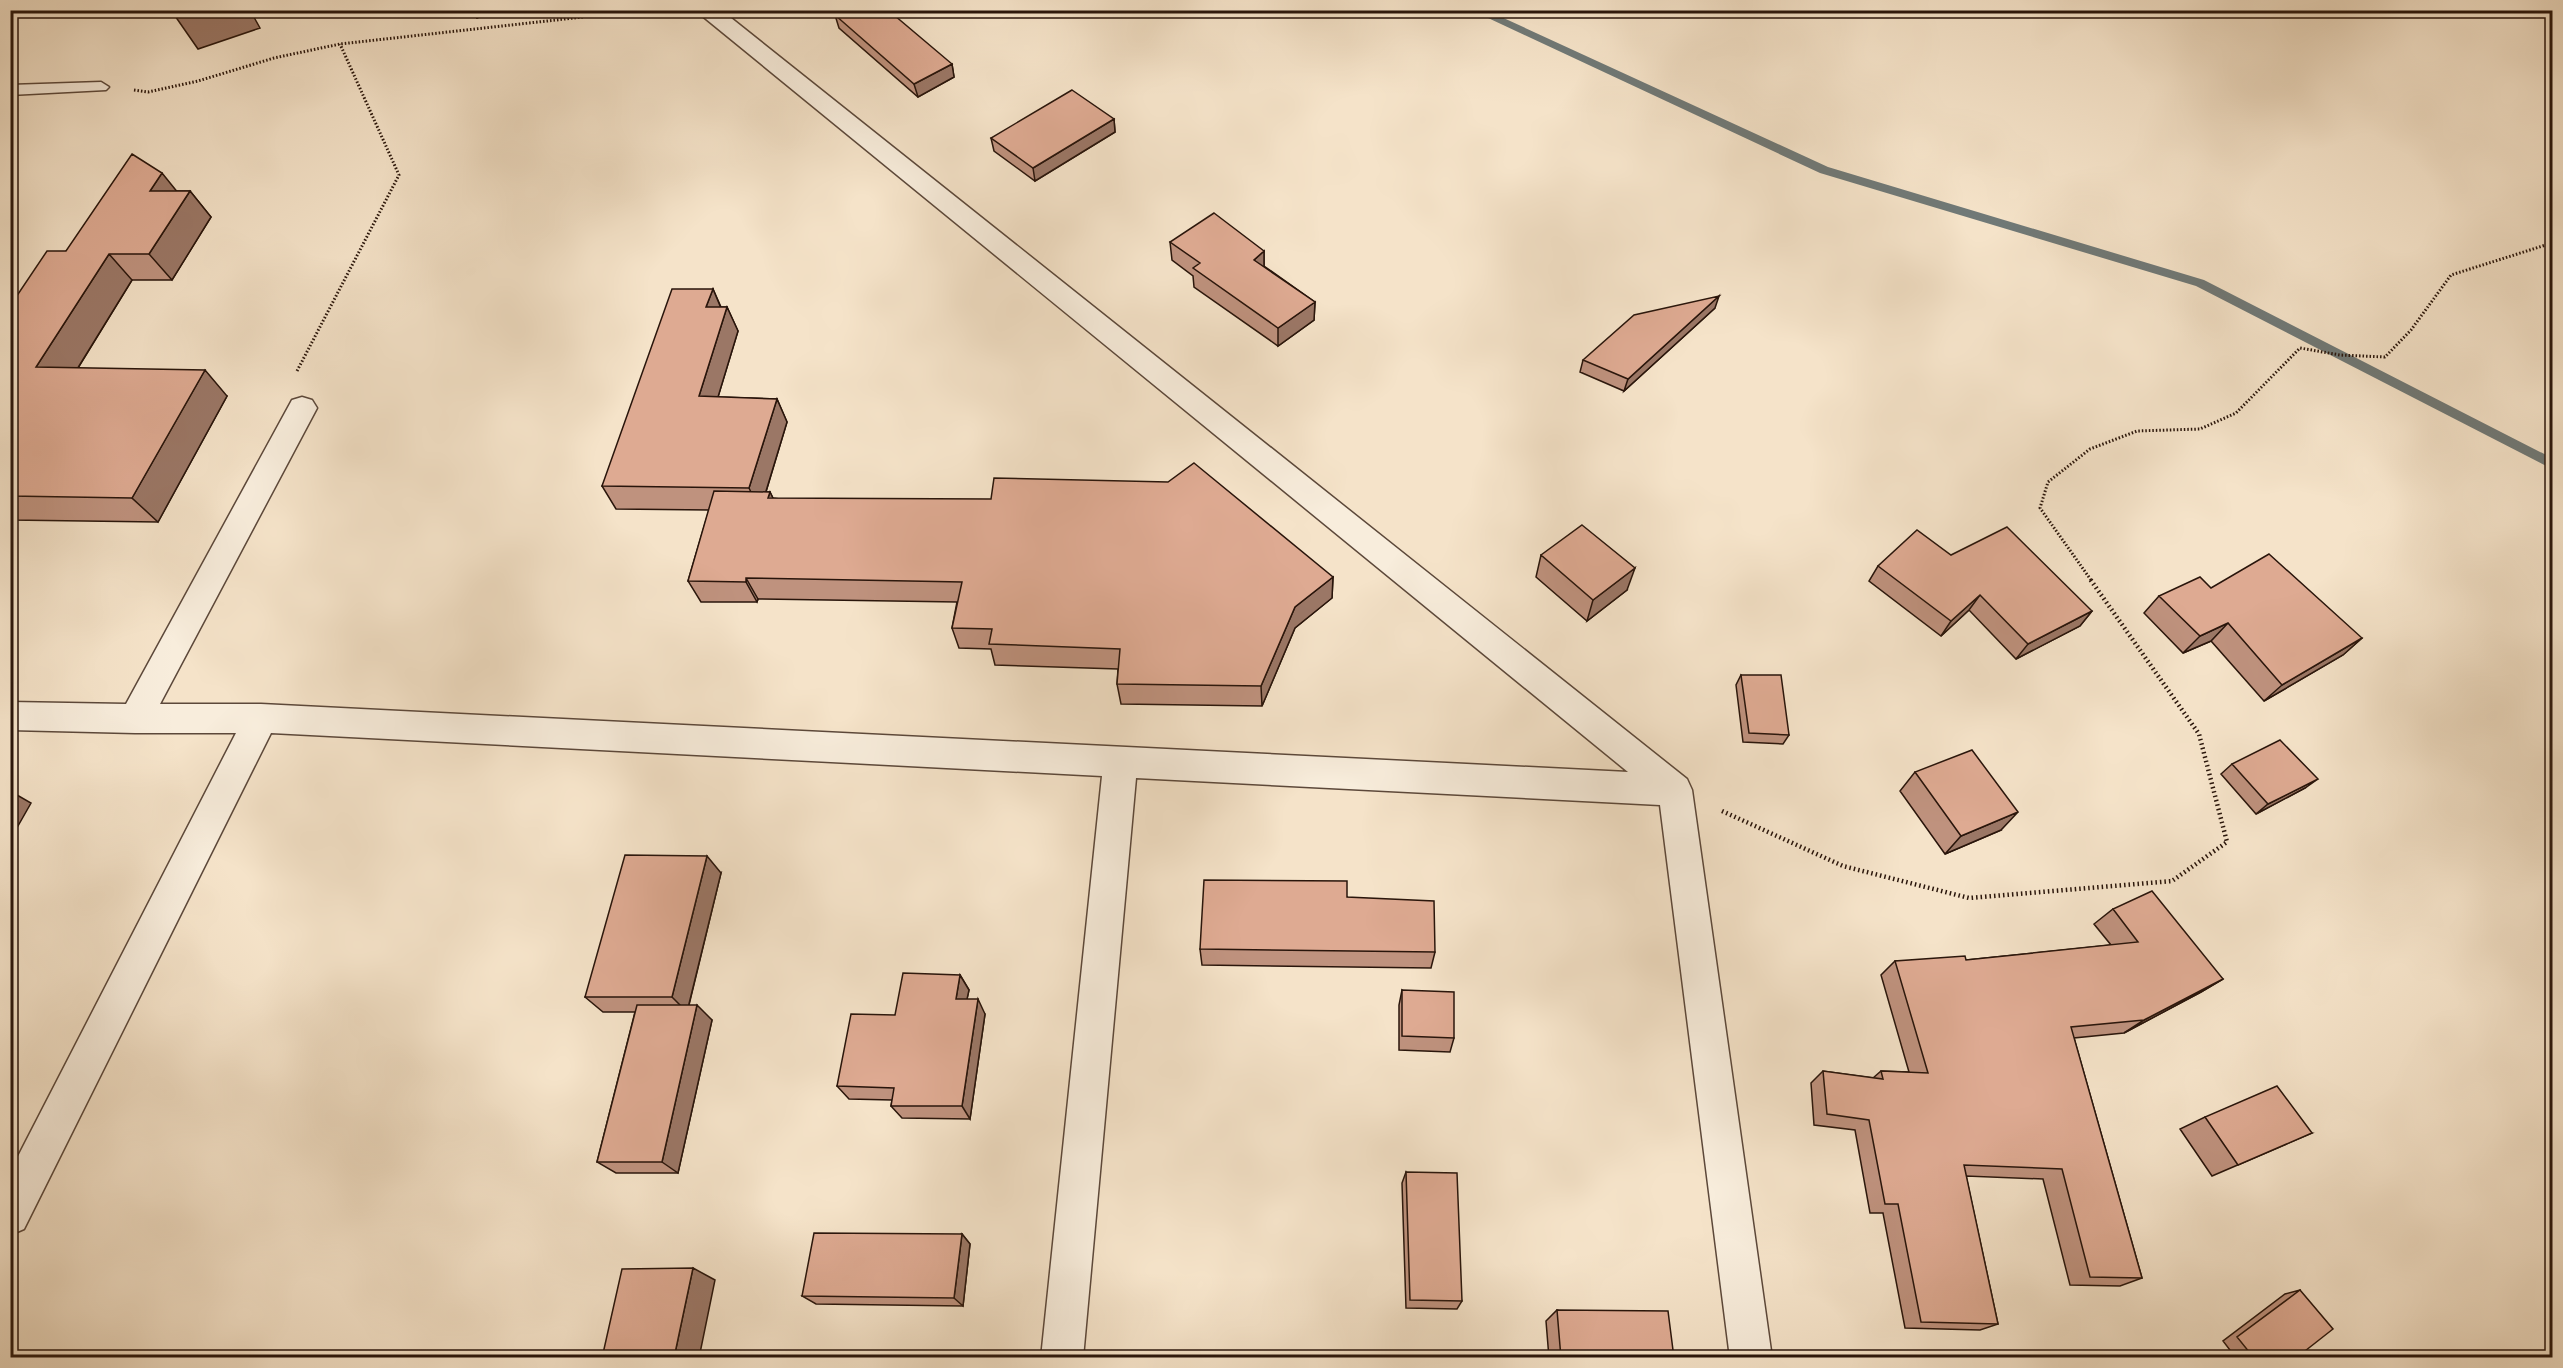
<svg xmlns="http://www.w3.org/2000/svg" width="2563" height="1368" font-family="'Old Standard TT',serif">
  <rect width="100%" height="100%" fill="#f5e3c9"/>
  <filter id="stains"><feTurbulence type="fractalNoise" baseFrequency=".00333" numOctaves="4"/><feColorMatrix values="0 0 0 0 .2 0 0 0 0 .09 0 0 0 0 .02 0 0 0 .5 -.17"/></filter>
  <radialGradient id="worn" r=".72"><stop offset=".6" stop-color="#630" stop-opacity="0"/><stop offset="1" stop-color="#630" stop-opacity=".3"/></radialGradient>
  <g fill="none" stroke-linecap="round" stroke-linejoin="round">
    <path fill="#707977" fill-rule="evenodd" d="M1471 10H1486L1828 167 2204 280 2552 458V469L2196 286 1820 173Z"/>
    <g stroke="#5c483a" stroke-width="3">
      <path id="lane" d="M101 82 109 87 106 90 10 95V85Z"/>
    </g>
    <g stroke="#5c483a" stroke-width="3">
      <path id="street" d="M695 10H721L1687 779 1692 790 1772 1358H1730L1660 805 1136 778 1083 1358H1041L1102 776 271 733 24 1229 10 1235V1172L236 733H135L10 730V702L126 704 292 400 302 397 312 400 317 408 160 704H261L1628 772Z"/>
    </g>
    <path stroke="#29150b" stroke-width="3" stroke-dasharray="1.5 2" stroke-linecap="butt" d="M134 90 148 92 198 81 274 58 340 44 583 17 598 10
      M297 371 399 175 340 44
      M2091 580 2040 508 2048 482 2090 449 2137 431 2200 429 2236 413 2300 348 2340 355 2385 357 2411 330 2451 275 2552 243"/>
    <path stroke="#29150b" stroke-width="4.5" stroke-dasharray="1.5 3" stroke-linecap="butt" d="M1722 811 1843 866 1969 898 2172 881 2227 842 2199 734 2090 579"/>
    <use href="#lane" fill="#f8eddc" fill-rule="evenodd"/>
    <use href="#street" fill="#f8eddc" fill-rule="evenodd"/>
  </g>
  <path fill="#bf927e" stroke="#29150b" stroke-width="1.5" d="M469 10H494L477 18Z
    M835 15 952 64 954 77 918 97 839 28Z
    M1114 119 1115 132 1035 181 994 151 991 138Z
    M176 191H190L211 217 172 280H132L78 368 227 396 158 522 10 520V306L66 251Z
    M1170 242 1264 251V266L1315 302 1314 320 1278 346 1194 287 1193 276 1172 260Z
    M713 289 721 307H727L738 331 718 397 777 399 787 422 766 492H770L773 498 1333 577 1332 598 1295 628 1262 706 1121 704 1117 684 1118 669 995 665 991 649 959 648 952 628 957 602 758 599 757 602H701L688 581 709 510 616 509 602 486Z
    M1715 308 1624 391 1580 372 1583 360Z
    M1541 555 1627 590 1587 621 1536 577Z
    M1951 555 2092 611 2080 626 2016 659 1969 610 1941 636 1869 581 1878 566Z
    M2211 588 2362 638 2343 655 2264 701 2211 641 2183 653 2144 613 2159 596Z
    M1741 675 1789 735 1783 744 1743 742 1736 685Z
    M2232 764 2305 788 2256 814 2221 774Z
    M1915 772 2001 830 1945 854 1900 791Z
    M721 873 689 1005 712 1020 678 1173H616L597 1162 635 1012H603L585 997Z
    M1347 897 1435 952 1431 968 1202 965 1200 949Z
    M2113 909 2223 979 2201 992 2124 1033 2074 1038 2142 1278 2120 1286 2070 1285 2043 1179 1966 1176 1998 1324 1980 1330 1905 1328 1883 1213H1870L1855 1130 1814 1125 1811 1083 1823 1071 1873 1078 1881 1071 1909 1072 1881 975 1895 961 1966 960 2111 945 2094 924Z
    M960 975 969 990 967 999 985 1014 970 1119 902 1118 891 1106 892 1100 849 1099 837 1086 895 1015Z
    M1402 990 1454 1038 1450 1052 1399 1050V1005Z
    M2205 1117 2312 1133 2212 1176 2180 1129Z
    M1406 1172 1462 1301 1457 1309 1406 1308 1402 1183Z
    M962 1234 970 1244 963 1306 816 1304 802 1296Z
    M2300 1290 2296 1358H2236L2223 1341 2285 1294Z
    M1557 1310 1674 1358H1549L1546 1321Z"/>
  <path fill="#9b7766" stroke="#29150b" stroke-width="1.5" d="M179 10H250L260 28 198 49 173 13Z
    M473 10H494L477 18Z
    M952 64 954 77 918 97 914 84Z
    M1114 119 1115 132 1035 181 1033 168Z
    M162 173 183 199 150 191Z
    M190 191 211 217 172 280 149 254Z
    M1264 251V270L1254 260Z
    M109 254 132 280 63 392 36 367Z
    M713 289 723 313 706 307Z
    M1719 296 1715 308 1624 391 1628 379Z
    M1315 302 1314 320 1278 346V328Z
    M727 307 738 331 711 420 699 396Z
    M205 370 227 396 158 522 132 498Z
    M777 399 787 422 760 511 749 488Z
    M770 492 780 513 768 498Z
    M1635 568 1627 590 1587 621 1593 600Z
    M1333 577 1332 598 1295 628 1262 706 1261 686 1295 607Z
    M746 578 758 599 757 602 746 582Z
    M1980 595 1969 610 1941 636 1951 621Z
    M2092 611 2080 626 2016 659 2028 644Z
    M2228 623 2211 641 2183 653 2200 636Z
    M2362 638 2343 655 2264 701 2282 685Z
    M2318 779 2305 788 2256 814 2268 804Z
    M10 791 31 803 10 840Z
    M2018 812 2001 830 1945 854 1961 836Z
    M707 856 721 873 687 1012 672 997Z
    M960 975 969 990 964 1013 956 999Z
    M2223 979 2201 992 2124 1033 2144 1020Z
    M978 999 985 1014 970 1119 962 1106Z
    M697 1005 712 1020 678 1173 662 1162Z
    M962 1234 970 1244 963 1306 954 1298Z
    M693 1268 715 1280 699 1358H674Z"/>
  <path fill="#deaa92" stroke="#29150b" stroke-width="1.5" d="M845 10H888L952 64 914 84 835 15Z
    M1072 90 1114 119 1033 168 991 138Z
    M132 154 162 173 150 191H190L149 254H109L36 367 205 370 132 498 10 496V306L47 251H66Z
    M1214 213 1264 251 1254 260 1315 302 1278 328 1193 268 1200 263 1170 242Z
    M672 289H713L706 307H727L699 396 777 399 749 488 602 486Z
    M1719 296 1628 379 1583 360 1634 315Z
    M1194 463 1333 577 1295 607 1261 686 1117 684 1120 649 989 644 992 629 952 628 962 582 746 578V582L688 581 714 491 770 492 768 498 991 499 994 478 1168 482Z
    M1582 525 1635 568 1593 600 1541 555Z
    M2007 527 2092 611 2028 644 1980 595 1951 621 1878 566 1917 530 1951 555Z
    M2269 554 2362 638 2282 685 2228 623 2200 636 2159 596 2200 577 2211 588Z
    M1741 675H1781L1789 735 1749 733Z
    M2280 740 2318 779 2268 804 2232 764Z
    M1972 750 2018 812 1961 836 1915 772Z
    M625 855 707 856 672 997H585Z
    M1204 880 1347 881V897L1434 901 1435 952 1200 949Z
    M2152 891 2223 979 2144 1020 2071 1027 2142 1278 2090 1277 2062 1169 1964 1165 1998 1324 1921 1322 1898 1204H1885L1869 1120 1827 1114 1823 1071 1883 1079 1881 1071 1928 1073 1895 961 1965 956 1966 960 2138 942 2113 909Z
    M903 973 960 975 956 999H978L962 1106H891L894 1088 837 1086 851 1014 895 1015Z
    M1402 990 1454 992V1038L1402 1036Z
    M637 1005H697L662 1162H597Z
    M2277 1086 2312 1133 2238 1165 2205 1117Z
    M1406 1172 1457 1173 1462 1301 1410 1300Z
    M814 1233 962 1234 954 1298 802 1296Z
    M693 1268 674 1358H602L622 1269Z
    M2300 1290 2333 1329 2296 1358H2254L2237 1337Z
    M1557 1310 1668 1311 1674 1358H1561Z"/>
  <rect width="2563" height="1368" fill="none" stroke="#f5e3c9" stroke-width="36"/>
  <rect x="12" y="12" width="2539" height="1344" fill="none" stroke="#29150b" stroke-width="3"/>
  <rect x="18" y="18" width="2527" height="1332" fill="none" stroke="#29150b" stroke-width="1.5"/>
  <rect width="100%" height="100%" filter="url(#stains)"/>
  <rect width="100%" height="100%" fill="url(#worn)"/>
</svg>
